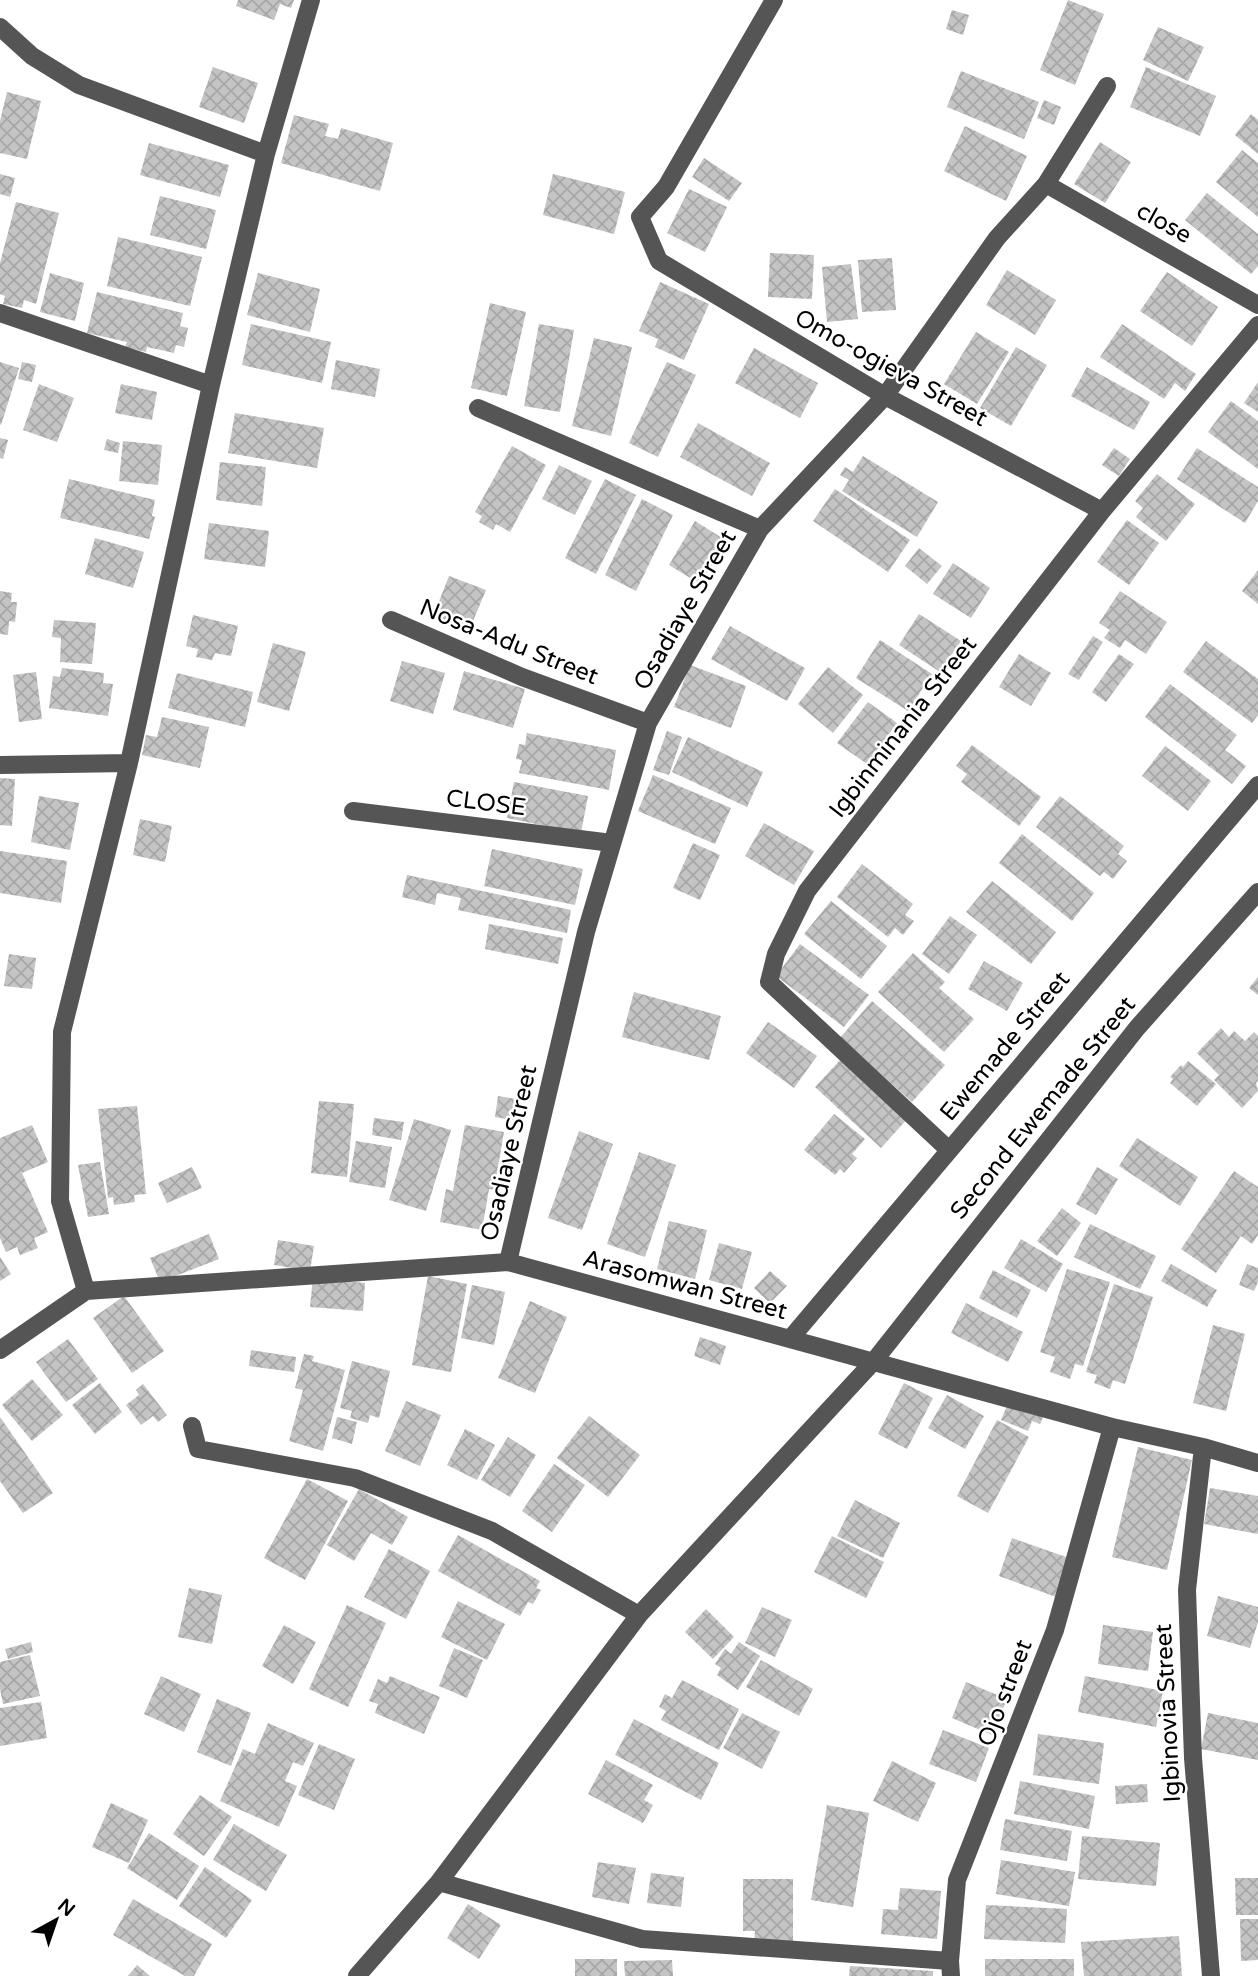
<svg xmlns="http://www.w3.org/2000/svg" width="1258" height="1976" font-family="'Varela Round',sans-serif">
  <defs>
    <pattern id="building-cross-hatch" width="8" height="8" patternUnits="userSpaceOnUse" patternTransform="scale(1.75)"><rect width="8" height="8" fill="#c4c4c4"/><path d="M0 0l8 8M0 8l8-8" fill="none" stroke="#a7a7a7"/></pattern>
  </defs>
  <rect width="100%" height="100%" fill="#fff"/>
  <path fill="url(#building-cross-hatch)" d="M238 0H294L291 8 280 4 274 20 236 6Z
    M1068 0 1104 14 1075 85 1040 70Z
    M952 10 969 15 963 35 946 29Z
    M1158 27 1204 47 1188 81 1143 60Z
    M213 67 258 83 244 123 199 107Z
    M1146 67 1216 96 1200 136 1130 107Z
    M961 71 1039 102 1024 139 947 107Z
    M7 92 41 101 27 159 0 153V121Z
    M1044 100 1061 107 1054 125 1037 118Z
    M1251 114 1258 120V154L1235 135Z
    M294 115 329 124 325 136 338 139 341 128 393 143 380 191 281 163Z
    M965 126 1027 156 1006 201 944 171Z
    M1100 142 1131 162 1105 203 1074 184Z
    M149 143 229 165 220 197 140 175Z
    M1242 150 1258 163V217L1216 182Z
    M704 158 742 183 729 201 692 177Z
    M0 174 15 178 10 197 0 194Z
    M553 174 625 192 614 234 543 215Z
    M689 189 727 207 705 252 667 233Z
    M1207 193 1258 234V266L1251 274 1185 220Z
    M160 196 216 210 206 249 150 235Z
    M16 202 59 213 36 304 24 300 22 308 3 304 5 296 0 294V263Z
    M118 237 202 257 190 306 107 286Z
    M770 253 814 255 812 299 768 297Z
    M892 258 896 310 862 312 858 260Z
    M851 264 858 319 827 322 822 267Z
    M1007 270 1056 300 1035 335 986 305Z
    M1167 272 1218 307 1192 346 1140 311Z
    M50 273 84 283 75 321 40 312Z
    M258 273 320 289 310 332 247 315Z
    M660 282 709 304 684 360 655 347 658 339 639 331Z
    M97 292 183 313 180 326 188 328 184 347 176 345 174 353 147 347 146 352 125 347 127 342 87 333Z
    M490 303 526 312 507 396 471 388Z
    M251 324 331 342 322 383 242 365Z
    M539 324 574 330 560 412 524 406Z
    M1122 324 1196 374 1185 391 1175 383 1164 399 1100 357Z
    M976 332 1009 352 977 404 944 384Z
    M594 338 632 347 611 436 572 426Z
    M1016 347 1047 365 1011 426 980 408Z
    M754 348 818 383 800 418 735 383Z
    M336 360 380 369 375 397 331 389Z
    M0 362 19 368 1 425 0 424Z
    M22 362 36 365 32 382 18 379Z
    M667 362 696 375 658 457 629 443Z
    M1087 367 1150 402 1134 430 1071 396Z
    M1258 382V412L1244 403Z
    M39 384 74 398 57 442 23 430Z
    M121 384 157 392 152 420 115 413Z
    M1231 401 1258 421V469L1208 432Z
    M235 413 324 428 317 468 228 453Z
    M698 423 770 463 752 496 680 457Z
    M0 438 8 440 3 459 0 458Z
    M107 439 120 443 118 453 104 450Z
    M123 441 162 445 158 485 119 481Z
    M512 446 546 465 510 532 496 524 493 530 479 522 482 516 475 512Z
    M1114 448 1130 459 1119 476 1102 465Z
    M1197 448 1258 487V501L1245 523 1177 479Z
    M863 456 938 502 917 537 842 491 849 480 840 475 845 467 853 472Z
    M220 462 266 467 262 506 216 500Z
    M559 465 592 481 575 515 542 499Z
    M1157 474 1195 504 1166 541 1136 517 1143 508 1135 501Z
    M69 479 155 500 152 516 155 517 149 539 60 518Z
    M605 479 636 495 596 574 565 558Z
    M835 489 910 540 888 572 813 521Z
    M642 499 673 515 636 591 605 575Z
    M1127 520 1159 543 1129 585 1097 562Z
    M695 521 727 541 700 584 669 565Z
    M209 523 269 531 265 567 204 559Z
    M95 538 144 552 133 588 85 574Z
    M919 548 942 566 927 584 905 566Z
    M953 563 990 588 971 618 933 594Z
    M1258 570V604L1242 591Z
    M449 576 486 590 468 633 432 619Z
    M0 591 12 593 11 602H17L15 622 9 621 8 635 0 634Z
    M1120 591 1167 622 1146 654 1125 640 1120 648 1104 638 1110 630 1099 623Z
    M919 614 961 641 940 672 899 645Z
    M193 615 238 626 231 656 215 653 212 660 196 657 198 649 186 646Z
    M54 620 96 623 92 664 60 662 61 638 52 637Z
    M730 626 805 668 787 701 711 659Z
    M1093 636 1103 642 1079 680 1068 674Z
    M880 640 932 674 908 711 856 678Z
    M1206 641 1258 679V715L1252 723 1183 672Z
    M273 643 306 652 289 711 257 702Z
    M1019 654 1051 673 1031 706 999 687Z
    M1119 654 1134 664 1106 702 1092 692Z
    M402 661 445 673 433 714 390 701Z
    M690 665 746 686 731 728 674 707Z
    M828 667 863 695 833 733 798 704Z
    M62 668 104 673 103 683 113 684 108 716 49 708 53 676 60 677Z
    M464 671 525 689 513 728 453 710Z
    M36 672 42 719 19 722 13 675Z
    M177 673 253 692 245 727 168 708Z
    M1170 684 1237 735 1225 750 1246 766 1232 784 1145 717Z
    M868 702 897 723 867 764 837 743Z
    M162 717 209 727 200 768 142 755 146 735 157 737Z
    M667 731 682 737 669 775 653 770Z
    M527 733 616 750 609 790 519 773 522 760 516 759 519 744 525 745Z
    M688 737 763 772 747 807 672 772Z
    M972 745 1041 797 1019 826 961 782 967 774 956 766Z
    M1165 746 1211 781 1188 811 1142 776Z
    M653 775 731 808 715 844 638 811Z
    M0 778 15 779 12 826 0 825Z
    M514 782 588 796 581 833 507 818Z
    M39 796 79 803 70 850 31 842Z
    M1060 796 1124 846 1118 854 1127 861 1113 879 1104 872 1100 876 1036 827Z
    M140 819 172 826 165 862 133 855Z
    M764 823 814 851 794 885 745 856Z
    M1022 834 1094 893 1072 921 999 863Z
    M693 843 720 855 700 900 673 888Z
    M492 849 583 869 575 905 484 886Z
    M0 851 67 861 61 903 0 893Z
    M862 864 913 904 905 915 914 921 903 935 895 928 888 937 837 897Z
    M407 875 571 910 567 933 458 910 461 898 437 893 435 905 402 897Z
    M992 881 1056 932 1031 964 966 912Z
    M831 901 887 946 861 979 804 934Z
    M950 916 977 935 949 974 922 954Z
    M489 924 563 938 558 964 485 949Z
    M800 944 869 995 844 1027 776 976Z
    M913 953 945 982 939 988 974 1019 944 1052 878 992Z
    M9 954 36 958 32 989 4 986Z
    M984 961 1023 983 1007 1011 968 989Z
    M1258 977V995L1249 988Z
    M634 992 721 1016 709 1060 622 1037Z
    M872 1001 945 1065 912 1102 840 1038Z
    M768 1022 817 1056 794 1088 746 1053Z
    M1221 1028 1229 1037 1234 1031 1245 1041 1254 1032 1258 1036V1081L1256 1083 1258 1091 1242 1108 1214 1080 1219 1075 1197 1053Z
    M842 1058 908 1118 881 1148 815 1087Z
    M1188 1061 1216 1084 1197 1106 1170 1083 1173 1079 1170 1077 1181 1065 1183 1067Z
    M498 1096 516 1099 513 1120 495 1117Z
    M319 1101 354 1104 347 1177 311 1173Z
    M137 1106 146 1194 134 1195 135 1202 114 1205 113 1197 108 1198 98 1109Z
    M834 1114 865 1139 852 1154 857 1158 844 1173 840 1169 835 1175 804 1150Z
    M374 1118 404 1122 401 1140 372 1135Z
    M414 1119 451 1130 426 1211 389 1200Z
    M32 1125 48 1162 22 1173 48 1232 34 1238 38 1248 20 1255 17 1247 6 1252 0 1238V1138Z
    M465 1125 504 1132 494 1190 489 1189 482 1230 440 1222 446 1189 453 1191Z
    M579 1131 613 1144 582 1230 548 1218Z
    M1137 1138 1198 1177 1180 1206 1119 1166Z
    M356 1141 392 1147 385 1188 349 1182Z
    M639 1152 676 1165 645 1257 607 1244Z
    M100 1162 109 1214 88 1217 78 1165Z
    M192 1167 202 1188 167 1203 158 1183Z
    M1097 1167 1118 1179 1096 1215 1076 1204Z
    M1234 1171 1258 1187V1235L1252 1244 1241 1236 1216 1273 1181 1249Z
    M1062 1208 1081 1223 1057 1256 1037 1241Z
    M669 1221 707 1230 695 1279 657 1269Z
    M1090 1224 1156 1256 1140 1289 1074 1257Z
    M209 1234 219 1259 160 1282 150 1258Z
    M1021 1239 1063 1264 1046 1292 1004 1268Z
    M278 1240 314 1246 310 1271 274 1265Z
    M719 1243 752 1252 742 1289 709 1280Z
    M0 1257 11 1274 0 1281Z
    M1171 1264 1217 1290 1207 1307 1161 1281Z
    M1247 1264 1258 1268V1282L1254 1291 1239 1285Z
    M1067 1269 1110 1282 1083 1366 1075 1364 1070 1379 1050 1372 1055 1357 1040 1352Z
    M993 1270 1031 1290 1017 1318 979 1298Z
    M770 1271 787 1286 770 1303 754 1288Z
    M428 1276 467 1284 451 1372 412 1365Z
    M313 1278 365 1283 363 1311 310 1307Z
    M1114 1284 1153 1297 1125 1384 1113 1380 1110 1389 1094 1383 1097 1375 1086 1372Z
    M472 1285 505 1292 494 1345 461 1338Z
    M124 1296 164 1351 132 1373 93 1318Z
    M530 1301 567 1317 535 1393 498 1378Z
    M966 1303 1023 1332 1008 1362 951 1333Z
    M1213 1325 1245 1334 1226 1411 1193 1403Z
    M700 1337 726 1346 720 1365 694 1356Z
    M68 1339 98 1379 66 1402 36 1362Z
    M251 1350 296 1357 294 1372 249 1366Z
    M304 1354 314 1356 312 1361 345 1370 323 1451 289 1441 303 1390 295 1388Z
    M352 1361 390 1371 379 1418 370 1415 368 1423 350 1418 352 1411 340 1408Z
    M32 1379 63 1415 32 1441 2 1405Z
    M100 1383 122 1412 95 1434 72 1405Z
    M904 1383 933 1398 907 1449 878 1434Z
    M143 1384 167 1415 158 1422 153 1416 141 1425 126 1405 139 1395 136 1390Z
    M947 1395 984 1416 965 1449 928 1428Z
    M406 1401 441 1415 420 1466 385 1451Z
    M1009 1401 1044 1415 1040 1424 1032 1421 1028 1431 1001 1420Z
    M589 1416 640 1455 608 1497 557 1458Z
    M0 1417 53 1493 23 1513 0 1481Z
    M337 1417 357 1422 352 1444 332 1438Z
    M997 1420 1029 1437 988 1513 957 1496Z
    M465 1429 495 1445 477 1480 447 1465Z
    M508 1437 536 1455 510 1497 481 1480Z
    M1138 1447 1192 1460 1167 1570 1112 1557Z
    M554 1464 585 1485 552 1532 522 1511Z
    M307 1479 348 1501 305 1580 264 1558Z
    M1210 1488 1258 1496V1534L1204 1524Z
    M359 1489 408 1517 392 1545 371 1533 354 1561 327 1545Z
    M855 1500 900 1523 883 1558 837 1536Z
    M458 1535 540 1581 536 1588 541 1590 533 1604 528 1602 520 1616 438 1571Z
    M832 1536 884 1562 866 1598 814 1572Z
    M1012 1538 1069 1558 1056 1597 999 1576Z
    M389 1549 430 1571 406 1619 364 1597Z
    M189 1588 222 1595 212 1644 178 1637Z
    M1218 1596 1258 1607V1622L1250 1648 1207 1636Z
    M458 1601 505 1624 487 1660 441 1637Z
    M347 1605 386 1623 348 1707 309 1689Z
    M762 1607 792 1620 775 1657 745 1643Z
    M706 1609 734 1637 713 1659 685 1632Z
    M284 1625 316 1642 293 1684 262 1666Z
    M1103 1625 1153 1632 1148 1671 1098 1664Z
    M31 1642 33 1652 8 1659 5 1649Z
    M739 1642 760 1656 738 1690 717 1675 721 1668 715 1664 725 1649 731 1654Z
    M454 1648 483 1660 467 1698 439 1686Z
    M30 1655 40 1696 3 1704 0 1689V1662Z
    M761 1660 813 1689 799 1716 746 1687Z
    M161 1676 201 1694 184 1732 144 1714Z
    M390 1676 440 1697 424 1734 375 1713 378 1704 369 1701 378 1679 387 1683Z
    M1085 1676 1163 1691 1156 1727 1078 1712Z
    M682 1680 739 1709 719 1750 661 1720 666 1711 659 1707 665 1694 672 1698Z
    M966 1682 1007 1699 992 1735 952 1718Z
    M217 1699 251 1713 231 1766 197 1752Z
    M41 1702 47 1738 0 1746V1708Z
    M742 1713 780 1732 762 1769 723 1748Z
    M1208 1713 1258 1723V1760L1201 1749Z
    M634 1719 719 1763 701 1800 615 1755Z
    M268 1723 314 1743 303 1766 293 1762 285 1781 297 1786 279 1827 220 1801 243 1749 255 1754Z
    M943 1730 989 1748 976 1782 929 1764Z
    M1038 1734 1104 1743 1099 1784 1033 1775Z
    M319 1744 355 1759 334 1810 298 1795Z
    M606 1760 653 1785 644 1800 653 1805 643 1823 588 1794Z
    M892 1761 936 1783 918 1822 873 1801Z
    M1020 1781 1095 1796 1089 1829 1014 1814Z
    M1147 1784 1148 1802 1116 1804 1115 1786Z
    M200 1795 232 1817 204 1856 173 1834Z
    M111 1803 148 1820 129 1863 92 1847Z
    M827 1805 869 1813 853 1907 811 1900Z
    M1005 1819 1072 1831 1067 1861 1000 1850Z
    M234 1824 287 1855 266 1891 213 1860Z
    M149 1833 199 1866 177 1900 127 1868Z
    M1082 1836 1160 1843 1156 1886 1078 1879Z
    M1001 1860 1075 1872 1069 1906 996 1894Z
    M598 1862 636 1868 629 1904 592 1897Z
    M205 1867 252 1900 226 1938 179 1906Z
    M651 1873 684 1877 681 1907 647 1903Z
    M1235 1878H1258V1915H1236Z
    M743 1879H793V1943H754L755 1931H743Z
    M900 1888 941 1891 937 1939 881 1934 883 1909 898 1910Z
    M133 1899 212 1944 194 1976H185L113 1935Z
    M468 1904 501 1925 479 1959 447 1938Z
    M986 1905 1067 1909 1065 1943 984 1939Z
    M1240 1919H1258V1960L1241 1961Z
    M1179 1936 1182 1976H1084L1081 1942Z
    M575 1959H617V1976H575Z
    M985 1959H1074V1976H985Z
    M672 1960 673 1976H625L624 1961Z
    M137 1965 150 1976H128Z
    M850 1966 933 1971V1976H849Z"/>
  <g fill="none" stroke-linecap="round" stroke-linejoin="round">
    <path stroke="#555" stroke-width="18" d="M774 0 666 187 640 217 659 261 885 396 1102 511
      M0 27 32 56 79 85 266 154
      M1046 184 1258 305
      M0 313 211 385
      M478 408 760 529
      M391 620 522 677 648 723
      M0 765 129 763
      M353 811 612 843
      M949 1150 769 982 776 954 807 891 1102 511 1258 325
      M508 1262 586 932 648 723 760 529 885 396 997 238 1046 184 1107 86
      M86 1291 60 1201 62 1032 129 763 211 385 266 154 311 0
      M86 1291 508 1262 1112 1427 1203 1447 1258 1463
      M790 1339 1258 785
      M0 1350 86 1291
      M192 1426 198 1449 355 1478 492 1531 639 1615
      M1203 1447 1187 1590 1193 1758 1211 1976
      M439 1882 642 1939 950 1961
      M357 1976 439 1882 639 1615 874 1361 1137 1028 1258 892
      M951 1976 950 1961 957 1880 1055 1630 1112 1427"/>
  </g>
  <g text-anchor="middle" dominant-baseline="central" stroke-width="5" stroke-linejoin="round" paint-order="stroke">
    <g font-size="24" fill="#000" stroke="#fff">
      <text transform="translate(1164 223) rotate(29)">close</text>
      <text transform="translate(891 368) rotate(29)">Omo-ogieva Street</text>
      <text transform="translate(685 610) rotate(-60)">Osadiaye Street</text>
      <text transform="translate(509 642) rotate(22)">Nosa-Adu Street</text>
      <text transform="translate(903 727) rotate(-52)">Igbinminania Street</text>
      <text transform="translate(486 803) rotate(7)">CLOSE</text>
      <text transform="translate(1005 1046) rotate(-50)">Ewemade Street</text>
      <text transform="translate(1043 1108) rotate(-51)">Second Ewemade Street</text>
      <text transform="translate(509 1153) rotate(-77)">Osadiaye Street</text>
      <text transform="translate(685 1285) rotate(15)">Arasomwan Street</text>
      <text transform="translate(1005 1693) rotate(-69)">Ojo street</text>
      <text transform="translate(1168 1713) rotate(-93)">Igbinovia Street</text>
    </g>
  </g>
  <g transform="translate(56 1920) rotate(40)" stroke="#ffffff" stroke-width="5" paint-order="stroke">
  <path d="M0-5L12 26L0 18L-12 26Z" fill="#000000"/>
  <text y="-10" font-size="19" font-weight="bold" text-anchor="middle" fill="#000000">N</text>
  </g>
</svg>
